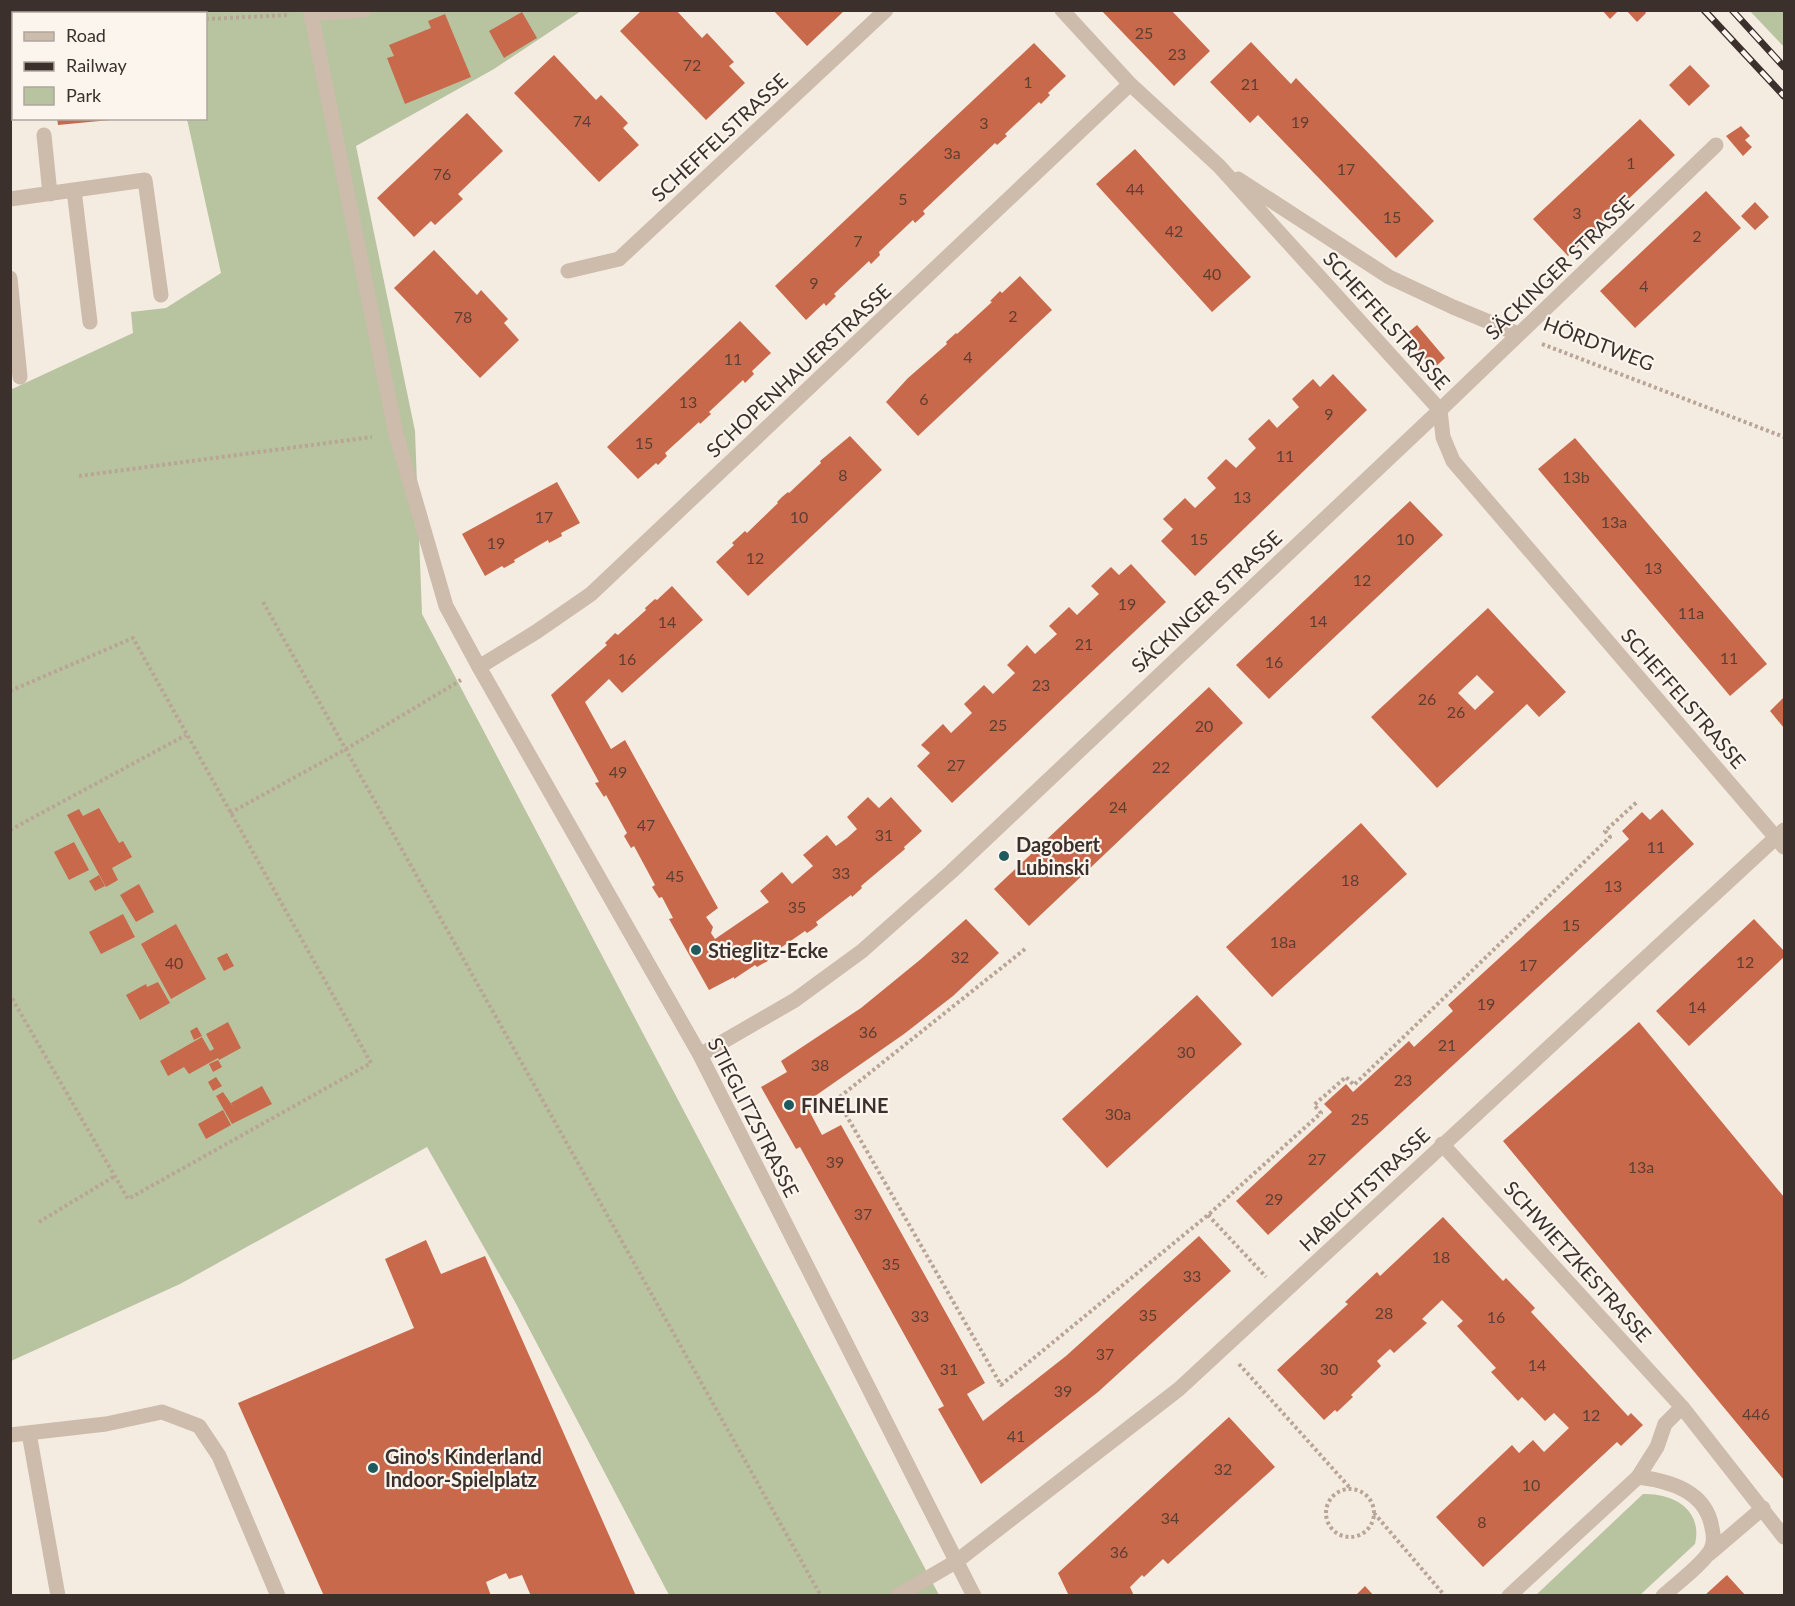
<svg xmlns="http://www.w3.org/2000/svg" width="1795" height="1606" font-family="Lato,sans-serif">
  <rect width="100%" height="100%" fill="#f4ebe1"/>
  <path fill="#b8c4a0" d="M163 11H581L494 69 356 146 415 431 422 614 939 1595H669L514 1300 427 1147 180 1284 11 1361 10 390 133 333 131 312 166 308 221 273 187 119 206 118V14L163 13Z
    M1750 11H1784V47Z
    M1643 1494C1674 1493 1703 1510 1695 1544L1640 1595H1536Z"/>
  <path fill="#c8694b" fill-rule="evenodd" d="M39 10H132V14H40Z
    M642 10H676L702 38 707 33 734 62 729 66 745 83 706 120 620 31Z
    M773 10H845L807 46Z
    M1101 10H1171L1210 51 1174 86Z
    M1602 10H1619L1610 19Z
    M1626 10H1644L1646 13 1637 22Z
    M522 12 537 38 504 58 489 31Z
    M445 14 471 77 405 104 387 58 394 56 389 45 431 28 428 21Z
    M1251 42 1291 84 1296 78 1434 221 1396 258 1258 115 1250 123 1210 82Z
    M1034 43 1066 76 1048 93 1050 95 1041 104 1039 102 1005 134 1007 136 997 145 995 143 923 211 925 214 915 223 913 220 879 252 880 255 871 264 869 261 834 294 836 296 826 306 824 303 806 320 775 286Z
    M554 55 596 100 601 95 628 123 623 128 639 145 599 182 514 93Z
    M1690 65 1710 86 1689 106 1669 85Z
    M467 113 503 151 458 194 463 199 435 225 431 221 414 237 377 198Z
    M57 118H110V120L58 125Z
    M1640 119 1675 155 1568 256 1533 219Z
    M1741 126 1750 136 1745 140 1752 147 1743 156 1726 136Z
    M1135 149 1251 277 1212 312 1096 184Z
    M1706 191 1741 228 1635 328 1600 291Z
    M1755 202 1769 217 1755 230 1741 216Z
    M434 250 477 295 481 290 508 319 504 323 519 340 480 378 394 288Z
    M1020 276 1052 310 918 436 886 402 908 378 947 344 946 342 956 333 957 334 992 302 990 301 1000 291 1002 293Z
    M740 321 771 353 752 371 754 374 745 383 743 380 709 412 711 414 700 424 699 422 665 453 667 456 658 465 656 463 638 479 607 447Z
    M1417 325 1445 358 1433 369 1405 335Z
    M1333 374 1367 410 1195 576 1161 541 1173 529 1163 519 1185 498 1195 508 1216 488 1207 478 1226 459 1236 468 1256 448 1248 439 1269 419 1277 428 1299 407 1292 399 1313 379 1320 387Z
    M850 436 882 470 748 596 716 562 734 545 732 543 745 531 747 533 778 503 777 502 782 497 788 492 789 493 821 463 820 461Z
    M1575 438 1767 664 1730 696 1538 469Z
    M557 482 580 523 561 533 562 536 549 543 548 540 514 560 515 562 504 568 502 566 485 576 462 534Z
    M1410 501 1443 535 1269 699 1236 665Z
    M1131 564 1166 602 952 803 917 766 930 753 921 745 943 724 951 733 972 713 964 704 984 685 993 694 1015 673 1007 665 1027 645 1035 654 1045 645 1057 634 1049 626 1069 607 1077 615 1099 594 1091 586 1111 567 1119 575Z
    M672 586 703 620 622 693 609 679 585 702 611 749 625 740 718 908 706 917 713 927 711 933 715 939 769 902 760 891 782 872 792 884 813 866 803 855 827 835 836 846 847 838 857 829 847 817 868 797 879 808 891 797 922 831 904 847 905 849 861 886 862 888 852 897 851 895 816 922 818 925 813 929 807 933 805 931 766 958 768 961 762 964 757 967 755 965 734 979V977L709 990 669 919 673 918 662 897 659 898 652 887 655 885 634 846 631 848 624 836 627 833 606 795 604 797 595 783 599 782 551 695 607 645 605 643 615 633 618 635 646 610 645 608 655 599 657 600Z
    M1488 608 1566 692 1539 717 1527 704 1437 788 1371 717ZM1477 675 1494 692 1475 710 1458 693Z
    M1209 687 1243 723 1029 926 994 889Z
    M1784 697V728L1770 711Z
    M99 808 119 843 123 841 132 857 112 868 118 880 106 887 67 815 79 809 83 816Z
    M1662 809 1694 844 1268 1235 1236 1201 1332 1112 1324 1104 1346 1084 1353 1092 1409 1041 1414 1047 1453 1011 1448 1005 1629 839 1622 831 1642 812 1650 820Z
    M1361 823 1407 874 1272 997 1226 947Z
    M74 842 89 870 69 880 54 852Z
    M99 875 105 886 95 891 89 881Z
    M139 884 154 912 136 922 120 895Z
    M123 914 135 937 101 954 89 932Z
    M966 919 999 953 953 996 904 1034 805 1103 822 1135 841 1125 985 1383 967 1394 983 1421 1066 1356 1199 1236 1231 1271 1098 1392 981 1484 938 1409 944 1406 800 1147 796 1149 761 1087 787 1072 781 1061 861 1008 921 959Z
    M1754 919 1784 951V957L1689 1046 1656 1011Z
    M176 924 206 979 171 999 141 944Z
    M227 953 234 966 224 971 217 958Z
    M158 982 170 1003 140 1020 126 995 146 984 147 987Z
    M1197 995 1242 1044 1107 1168 1062 1119Z
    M228 1022 241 1048 219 1060 218 1058 189 1074 184 1067 168 1076 160 1061 202 1037 210 1051 214 1049 206 1034Z
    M1639 1022 1784 1197V1480L1503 1141Z
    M197 1027 202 1036 194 1040 190 1031Z
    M218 1060 222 1067 213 1072 209 1064Z
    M216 1077 222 1086 213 1091 208 1082Z
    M262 1086 272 1104 232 1124 216 1096 223 1092 234 1108 231 1103Z
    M223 1110 231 1125 206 1139 198 1124Z
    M1443 1217 1503 1281 1506 1278 1535 1308 1531 1312 1628 1416 1631 1413 1643 1425 1621 1446 1617 1442 1483 1567 1436 1517 1512 1445 1519 1453 1533 1440 1544 1452 1569 1428 1554 1413 1545 1421 1522 1397 1518 1401 1491 1372 1496 1368 1457 1326 1463 1321 1442 1300 1422 1319 1427 1323 1394 1353 1390 1349 1377 1361 1381 1366 1351 1395 1353 1397 1337 1412 1335 1410 1324 1420 1277 1370 1348 1304 1345 1302 1377 1272 1380 1276Z
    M426 1240 441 1274 485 1256 636 1596H531L522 1575 509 1579 506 1573 486 1582 491 1596H324L238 1403 414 1328 385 1259Z
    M1229 1417 1275 1467 1168 1564 1163 1559 1144 1577 1142 1575 1130 1587 1134 1596H1069L1058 1573Z
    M1727 1575 1746 1596H1704Z
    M1365 1586 1374 1596H1355Z"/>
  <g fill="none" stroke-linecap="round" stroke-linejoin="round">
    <path stroke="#b9a596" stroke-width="4" stroke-dasharray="3 3" stroke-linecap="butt" d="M168 10 169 14
      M206 19 289 15
      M1542 344 1784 437
      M79 476 372 437
      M263 602 821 1596
      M10 691 133 638 371 1063 128 1199 10 995
      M230 813 346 749 461 680
      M10 830 186 735
      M1025 949 837 1099 1001 1385 1208 1215 1321 1113 1314 1105 1346 1077 1354 1085 1610 837 1605 831 1638 801
      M1208 1215 1266 1277
      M39 1222 115 1176
      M1239 1364 1351 1489
      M1326 1513a24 24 0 1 1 48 0a24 24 0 1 1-48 0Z
      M1374 1513 1445 1596"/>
    <path stroke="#cdbbac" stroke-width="15" d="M364 10 311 14 396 434 446 606 479 667
      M44 135 50 194
      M74 190 90 322
      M10 199 145 180 161 295
      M568 271 619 259 886 10
      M10 278 20 377
      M29 1433 58 1596
      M10 1435 106 1424 162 1412 199 1426 219 1456 278 1596
      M897 1596 957 1561"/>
    <path stroke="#cdbbac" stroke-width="15" d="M1062 10 1130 84 1219 166 1440 410 1443 437 1453 461 1784 847
      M1238 179 1389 277 1453 307 1518 334
      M700 1055 795 1000 862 951 951 872 1440 410 1716 145
      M1442 1144 1682 1407 1784 1537
      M1638 1477C1670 1481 1706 1491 1712 1528 1714 1536 1714 1547 1708 1554 1697 1569 1677 1583 1663 1596
      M1709 1554 1763 1508
      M957 1561 1179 1389 1784 830
      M974 1596 700 1055 479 667 536 632 591 594 1130 84
      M1509 1596 1638 1477 1657 1447 1665 1424 1682 1407"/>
    <g stroke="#3b302b" stroke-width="7">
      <path id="rail" d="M1704 10 1784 96
        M1732 10 1784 67"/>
    </g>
    <use href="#rail" stroke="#fbf5ee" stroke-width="4.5" stroke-dasharray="14" stroke-linecap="butt"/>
  </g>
  <g fill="#1f5a5e" stroke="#fbf5ee" stroke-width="2">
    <circle cx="1004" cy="856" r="6"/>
    <circle cx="696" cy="950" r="6"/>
    <circle cx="789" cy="1105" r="6"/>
    <circle cx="373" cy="1468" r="6"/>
  </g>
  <g text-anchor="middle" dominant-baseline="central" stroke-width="4.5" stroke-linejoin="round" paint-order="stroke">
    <g font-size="16" fill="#5e3e33">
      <text x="1144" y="32">25</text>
      <text x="1177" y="53">23</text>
      <text x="692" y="64">72</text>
      <text x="1028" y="81">1</text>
      <text x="1250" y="83">21</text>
      <text x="582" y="120">74</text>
      <text x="1300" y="121">19</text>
      <text x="984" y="122">3</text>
      <text x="952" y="152">3a</text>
      <text x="1631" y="162">1</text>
      <text x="1346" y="168">17</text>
      <text x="442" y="173">76</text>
      <text x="1135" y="188">44</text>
      <text x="903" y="198">5</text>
      <text x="1577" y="212">3</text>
      <text x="1392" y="216">15</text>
      <text x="1174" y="230">42</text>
      <text x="1697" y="235">2</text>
      <text x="858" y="240">7</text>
      <text x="1212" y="273">40</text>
      <text x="814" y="282">9</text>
      <text x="1644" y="285">4</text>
      <text x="1013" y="315">2</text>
      <text x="463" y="316">78</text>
      <text x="968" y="356">4</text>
      <text x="733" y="358">11</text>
      <text x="924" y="398">6</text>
      <text x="688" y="401">13</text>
      <text x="1329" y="413">9</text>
      <text x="644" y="442">15</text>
      <text x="1285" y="455">11</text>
      <text x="843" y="474">8</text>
      <text x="1576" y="476">13b</text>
      <text x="1242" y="496">13</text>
      <text x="544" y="516">17</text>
      <text x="799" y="516">10</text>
      <text x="1614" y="521">13a</text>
      <text x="1199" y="538">15</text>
      <text x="1405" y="538">10</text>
      <text x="496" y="542">19</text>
      <text x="755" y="557">12</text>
      <text x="1653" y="567">13</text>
      <text x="1362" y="579">12</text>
      <text x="1127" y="603">19</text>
      <text x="1691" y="612">11a</text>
      <text x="1318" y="620">14</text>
      <text x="667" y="621">14</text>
      <text x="1084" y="643">21</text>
      <text x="1729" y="657">11</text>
      <text x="627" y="658">16</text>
      <text x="1274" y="661">16</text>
      <text x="1041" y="684">23</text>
      <text x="1427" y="698">26</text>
      <text x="1456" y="711">26</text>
      <text x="998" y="724">25</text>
      <text x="1204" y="725">20</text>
      <text x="956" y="764">27</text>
      <text x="1161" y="766">22</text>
      <text x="618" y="771">49</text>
      <text x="1118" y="806">24</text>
      <text x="646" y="824">47</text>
      <text x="884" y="834">31</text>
      <text x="1656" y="846">11</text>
      <text x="841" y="872">33</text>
      <text x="675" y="875">45</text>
      <text x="1350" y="879">18</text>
      <text x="1613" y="885">13</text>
      <text x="797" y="906">35</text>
      <text x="1571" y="924">15</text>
      <text x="1283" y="941">18a</text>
      <text x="960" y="956">32</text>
      <text x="1745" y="961">12</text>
      <text x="174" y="962">40</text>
      <text x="1528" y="964">17</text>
      <text x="1486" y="1003">19</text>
      <text x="1697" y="1006">14</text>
      <text x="868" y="1031">36</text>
      <text x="1447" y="1044">21</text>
      <text x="1186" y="1051">30</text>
      <text x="820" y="1064">38</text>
      <text x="1403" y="1079">23</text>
      <text x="1118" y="1113">30a</text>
      <text x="1360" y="1118">25</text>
      <text x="1317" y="1158">27</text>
      <text x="835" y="1161">39</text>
      <text x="1641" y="1166">13a</text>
      <text x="1274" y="1198">29</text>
      <text x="863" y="1213">37</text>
      <text x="1441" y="1256">18</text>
      <text x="891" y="1263">35</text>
      <text x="1192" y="1275">33</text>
      <text x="1384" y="1312">28</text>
      <text x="1148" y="1314">35</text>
      <text x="920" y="1315">33</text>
      <text x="1496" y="1316">16</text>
      <text x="1105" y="1353">37</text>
      <text x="1537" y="1364">14</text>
      <text x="949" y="1368">31</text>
      <text x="1329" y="1368">30</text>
      <text x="1063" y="1390">39</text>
      <text x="1756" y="1413">446</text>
      <text x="1591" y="1414">12</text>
      <text x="1016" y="1435">41</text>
      <text x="1223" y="1468">32</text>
      <text x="1531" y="1484">10</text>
      <text x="1170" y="1517">34</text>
      <text x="1482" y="1521">8</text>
      <text x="1119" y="1551">36</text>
    </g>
    <g font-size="20" fill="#3b302b" stroke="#fbf5ee">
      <text transform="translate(719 137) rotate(-43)">SCHEFFELSTRASSE</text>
      <text transform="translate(1559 267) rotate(-44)">SÄCKINGER STRASSE</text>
      <text transform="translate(1387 320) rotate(48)">SCHEFFELSTRASSE</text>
      <text transform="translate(1599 343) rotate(21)">HÖRDTWEG</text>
      <text transform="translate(798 370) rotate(-43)">SCHOPENHAUERSTRASSE</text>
      <text transform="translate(1206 601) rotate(-43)">SÄCKINGER STRASSE</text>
      <text transform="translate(1684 698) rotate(49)">SCHEFFELSTRASSE</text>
      <text transform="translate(754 1117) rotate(63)">STIEGLITZSTRASSE</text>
      <text transform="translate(1364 1189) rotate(-43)">HABICHTSTRASSE</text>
      <text transform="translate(1578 1261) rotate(48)">SCHWIETZKESTRASSE</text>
    </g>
    <g font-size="20" font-weight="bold" fill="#3b302b" stroke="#fbf5ee" text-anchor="start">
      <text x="1016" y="844">Dagobert<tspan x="1016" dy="23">Lubinski</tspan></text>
      <text x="708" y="950">Stieglitz-Ecke</text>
      <text x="801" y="1105">FINELINE</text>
      <text x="385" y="1456">Gino's Kinderland<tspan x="385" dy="23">Indoor-Spielplatz</tspan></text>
    </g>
  </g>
  <rect width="1795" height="1606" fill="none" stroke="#3b302b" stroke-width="24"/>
  <rect x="12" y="12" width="195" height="108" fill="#fbf5ee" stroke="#aea6a0" stroke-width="1.5"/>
  <rect x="24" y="32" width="30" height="9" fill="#cdbbac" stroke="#aea6a0" stroke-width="1.5"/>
  <text x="66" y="42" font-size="18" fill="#3b302b">Road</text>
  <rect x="24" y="62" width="30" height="9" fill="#3b302b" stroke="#aea6a0" stroke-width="1.5"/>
  <text x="66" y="72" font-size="18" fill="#3b302b">Railway</text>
  <rect x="24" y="87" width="30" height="18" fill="#b8c4a0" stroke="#aea6a0" stroke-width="1.5"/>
  <text x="66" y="102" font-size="18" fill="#3b302b">Park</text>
</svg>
